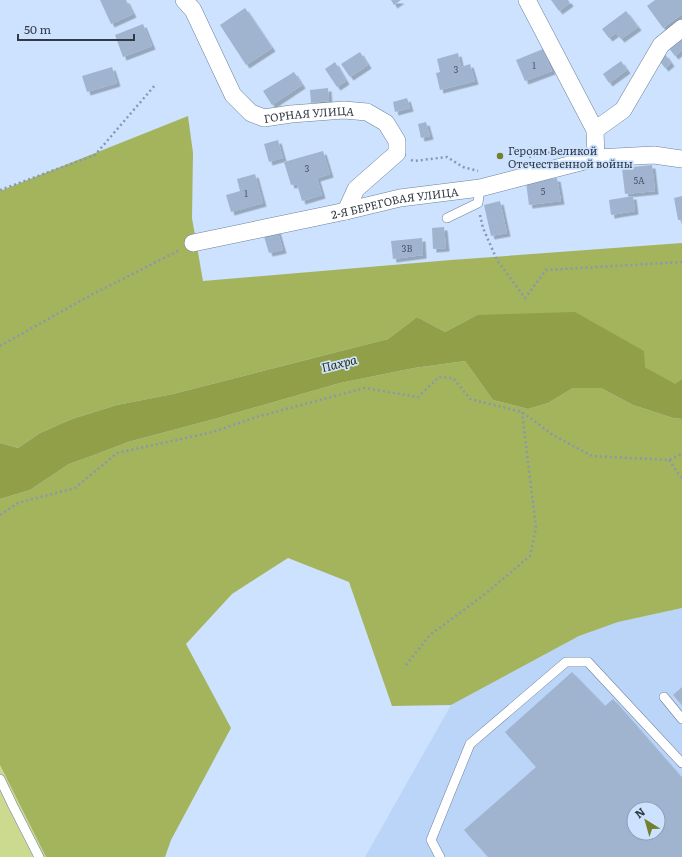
<svg xmlns="http://www.w3.org/2000/svg" width="682" height="857" font-family="Literata,serif">
  <defs>
    <filter id="shadow"><feDropShadow dx="3.5" dy="3.5" stdDeviation="0" flood-color="#0004"/></filter>
  </defs>
  <rect width="100%" height="100%" fill="#cce2ff"/>
  <path fill="#bbd5f8" fill-rule="evenodd" d="M682 608V857H365L451 705 579 636 618 622ZM634 809H658V833H634Z"/>
  <path fill="#ccda8f" d="M0 765 46 857H0Z"/>
  <path fill="#a4b45d" d="M188 116 193 153 192 218 203 281 451 260 682 243V379L675 385 645 367 477 315 445 332 417 317 388 339 173 394 117 405 72 419 40 433 18 448 0 443V191Z
    M465 361 493 400 528 409 548 403 573 388H601L633 405 673 418 682 419V608L618 622 579 636 451 705 392 706 349 582 288 558 232 594 186 644 231 728 171 840 165 857H46L0 765V499L30 490 69 464 97 454 128 442 218 418 340 383 414 368Z"/>
  <path fill="#909f48" d="M575 312 644 351 645 367 675 384 682 379V419L673 418 633 405 601 388H573L548 403 528 409 493 400 465 361 414 368 340 383 218 418 128 442 97 454 69 464 30 490 0 499V443L18 448 40 433 72 419 117 405 173 394 388 339 417 317 445 332 477 315Z"/>
  <path fill="#a0b4d0" fill-rule="evenodd" filter="url(#shadow)" d="M100 0H126L133 14 111 24Z
    M391 0H401L394 5Z
    M551 0H568L570 3 559 11Z
    M655 0H682V14L663 28 647 6Z
    M245 8 272 48 246 65 220 25Z
    M626 11 638 27 621 39 616 33 609 38 602 29Z
    M143 24 152 46 123 57 115 35Z
    M682 37V50L675 56 668 47Z
    M543 49 552 71 525 81 516 60Z
    M360 52 368 65 350 77 341 64Z
    M458 53 461 67 470 64 475 81 440 90 436 73 440 72 437 59Z
    M665 54 671 63 665 68 658 59Z
    M621 61 627 70 609 83 603 74Z
    M335 62 346 81 337 87 325 69Z
    M112 67 117 83 87 92 82 76Z
    M294 72 302 85 272 105 263 91Z
    M328 88 329 101 311 103 310 90Z
    M407 98 410 108 395 112 393 102Z
    M426 122 430 136 421 138 418 124Z
    M278 140 283 158 269 162 264 144Z
    M323 151 330 174 317 178 322 195 302 201 297 184 291 185 284 162Z
    M652 165 655 191 625 194 622 168Z
    M255 174 263 203 231 212 226 195 240 191 237 179Z
    M557 178 561 201 529 205 526 182Z
    M633 196 635 211 611 215 609 200Z
    M682 196V220H678L674 198Z
    M500 201 507 233 491 236 484 205Z
    M444 227 446 248 433 249 432 228Z
    M277 229 283 250 269 253 263 233Z
    M422 238 423 255 393 259 391 241Z
    M572 672 605 706 613 699 682 778V857H488L464 830 536 767 505 732ZM634 809H658V833H634Z
    M682 687V705L673 695Z"/>
  <g fill="none" stroke-linecap="round" stroke-linejoin="round">
    <g stroke="#6d809b" stroke-width="10">
      <path id="service" d="M447 218 478 203 480 188
        M664 697 682 719
        M0 779 13 806 39 857
        M440 857 431 840 470 744 566 662H588L682 763"/>
    </g>
    <g stroke="#6d809b" stroke-width="18">
      <g id="minor">
        <path id="s1" d="M184 0 193 10 233 95 251 113 264 118 291 114 344 110 367 112 386 123 397 141V153L356 189 346 211"/>
        <path d="M527 0 595 130 596 158"/>
        <path d="M595 130 623 110 661 45 682 28"/>
        <path id="s2" d="M193 243 346 211 400 198 480 188 596 158 654 155 682 159"/>
      </g>
    </g>
    <path stroke="#8898ad" stroke-width="2.5" stroke-dasharray="2 3" stroke-linecap="butt" d="M529 157 545 152 550 153
      M411 160 414 161 447 157 463 167 478 171
      M0 190 95 155 156 84
      M480 215 483 228 497 260 525 298 546 270 682 262
      M0 346 91 295 180 250
      M669 460 682 479
      M0 515 18 503 75 488 117 453 213 432 256 417 365 388 418 397 439 377 453 378 470 399 522 412 553 435 592 456 669 460 682 454
      M406 665 430 635 485 594 530 556 536 528 522 412"/>
    <use href="#service" stroke="#fff" stroke-width="9"/>
    <use href="#minor" stroke="#fff" stroke-width="17"/>
  </g>
  <circle fill="#73802e" stroke="#cce2ff" stroke-width="1.5" cx="500" cy="156" r="4"/>
  <g text-anchor="middle" dominant-baseline="central" stroke-width="3.5" stroke-linejoin="round" paint-order="stroke">
    <g font-size="9" fill="#4d5868">
      <text x="534" y="65">1</text>
      <text x="456" y="69">3</text>
      <text x="307" y="168">3</text>
      <text x="639" y="180">5А</text>
      <text x="543" y="191">5</text>
      <text x="246" y="193">1</text>
      <text x="407" y="248">3В</text>
    </g>
    <g font-size="11" fill="#313a45" stroke="#cce2ff">
      <text stroke="none"><textPath href="#s1" startOffset="192">ГОРНАЯ УЛИЦА</textPath></text>
      <text stroke="none"><textPath href="#s2" startOffset="206">2-Я БЕРЕГОВАЯ УЛИЦА</textPath></text>
    </g>
    <g font-size="11" fill="#313a45" stroke="#cce2ff" text-anchor="start">
      <text x="508" y="150">Героям Великой<tspan x="508" dy="13">Отечественной войны</tspan></text>
    </g>
    <g font-size="12" font-style="italic" fill="#2a300a" stroke="#cce2ff">
      <text transform="translate(339 363) rotate(-14)">Пахра</text>
    </g>
  </g>
  <g transform="translate(646 821) rotate(323)"><circle r="19" fill="#cce2ff" stroke="#8e9fb5"/>
  <path d="M0-3L7 15L0 10L-7 15Z" fill="#73802e"/>
  <text y="-6" font-size="11" font-weight="bold" text-anchor="middle" fill="#313a45">N</text>
  </g>
  <path d="M18 34v6h116v-6" fill="none" stroke="#313a45" stroke-width="2"/>
  <text x="24" y="34" font-size="12" fill="#313a45" stroke="#cce2ff" stroke-width="3" paint-order="stroke">50 m</text>
</svg>
